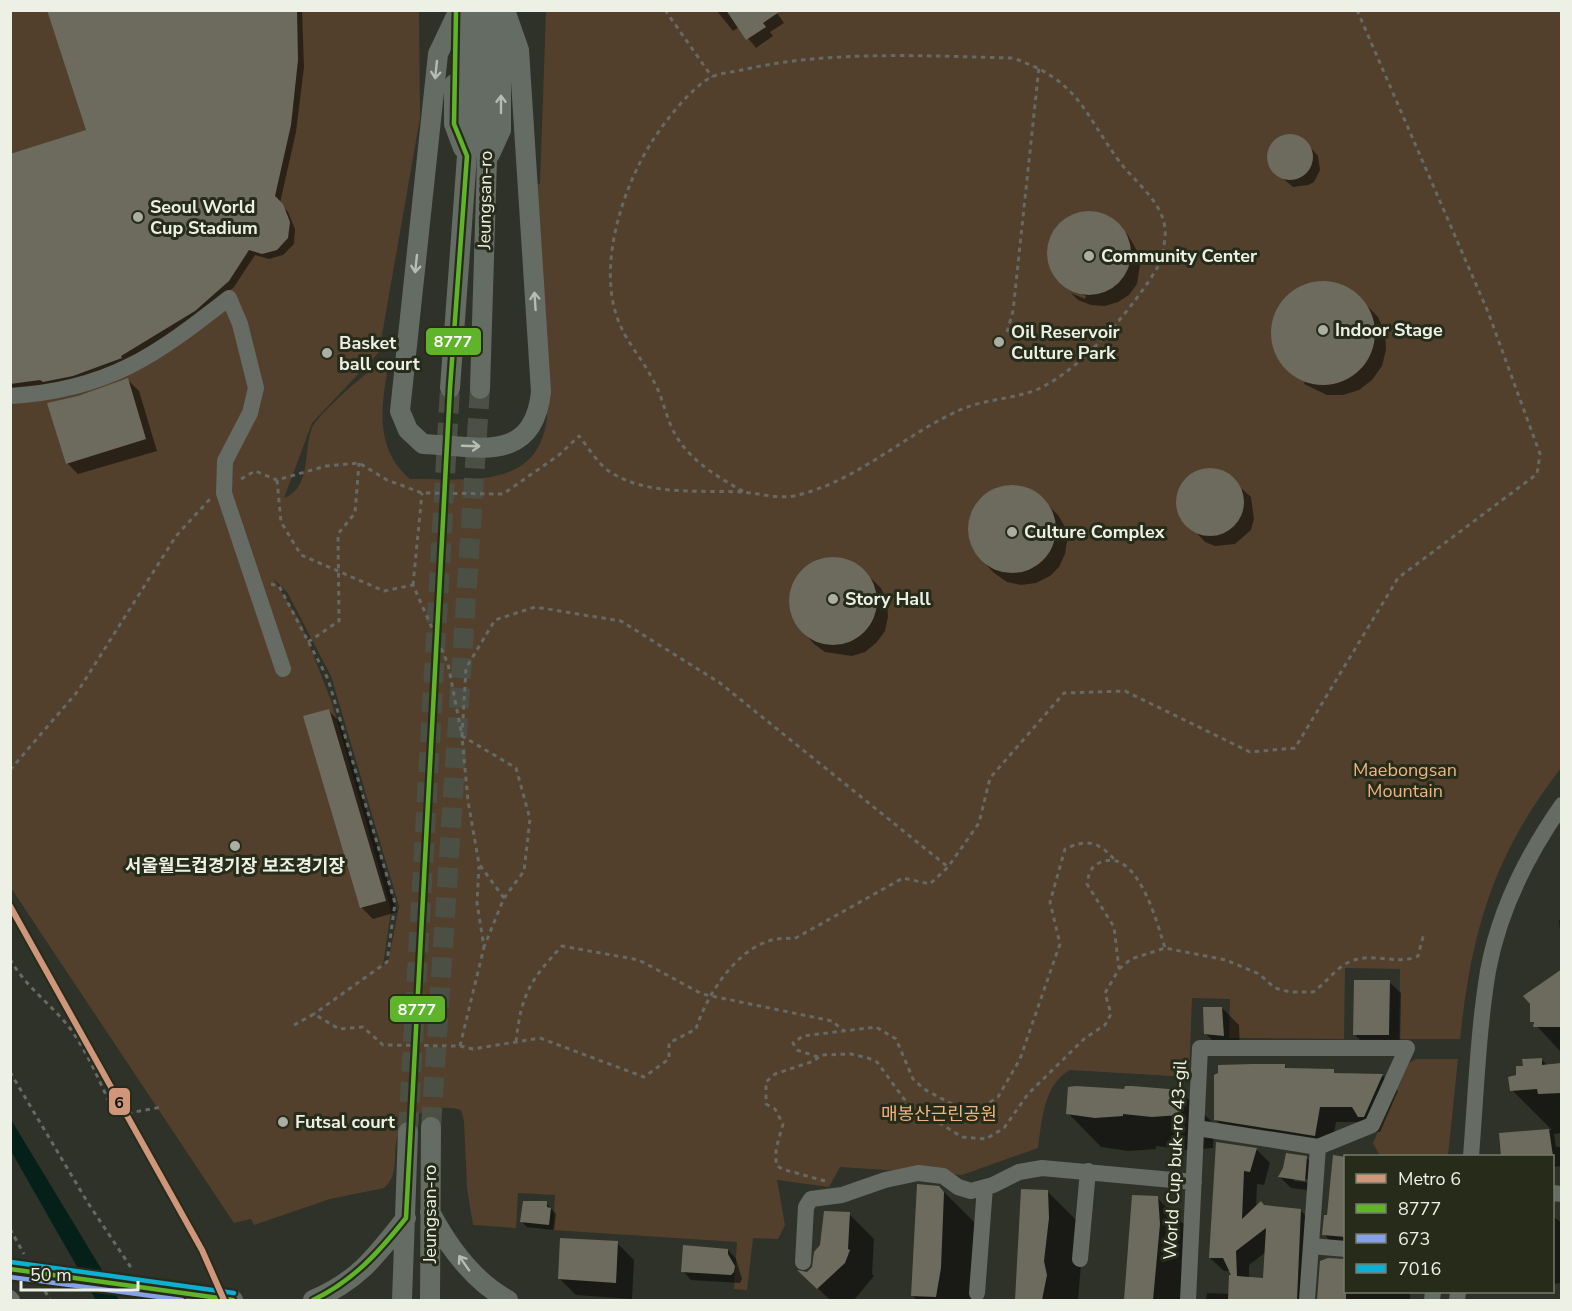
<svg xmlns="http://www.w3.org/2000/svg" width="1572" height="1311" font-family="'Nunito Sans','Noto Sans KR',sans-serif">
  <rect width="100%" height="100%" fill="#2f3228"/>
  <path fill="#52402c" fill-rule="evenodd" d="M10 11H419L420 118 379 352 312 423 284 498C312 488 303 449 312 428 316 417 368 369 380 365L387 373C380 412 377 451 410 479 466 478 540 492 547 416L531 185 540 184 546 11H1561V768C1493 856 1472 929 1460 1039H1399L1400 969 1345 968 1344 1039 1229 1038 1230 999 1192 998 1189 1077 1070 1070C1043 1085 1042 1121 1038 1148L962 1175 840 1167 829 1187 777 1180 785 1225 778 1239 753 1238 747 1290 734 1289 737 1242 553 1230 555 1195 518 1193 516 1228 473 1225 467 1188 464 1121 461 1110C438 1103 404 1113 397 1139 392 1157 400 1174 384 1188L330 1199 254 1225 251 1219 234 1223 11 888ZM273 578 287 592 331 676 399 906 389 958 383 966 391 910 332 703 300 621Z
    M1416 1059H1458L1448 1156H1380L1373 1143 1409 1063Z"/>
  <path fill="#042019" d="M10 1118 108 1280 119 1300H96L11 1151Z"/>
  <path fill="#0007" fill-rule="evenodd" d="M49 10H302L304 67 296 132 280 203 288 212 295 229 294 244 283 255 269 259 255 255 234 287 201 316 126 362 79 381 10 390V156L88 130Z
    M775 10 784 23 770 32 773 36 756 48 739 27 733 31 717 11Z
    M1292 136 1305 141 1318 156 1320 170 1314 182 1308 185 1293 187 1273 170 1269 156 1274 143 1279 139Z
    M1079 213 1105 216 1116 223 1128 235 1141 258 1137 284 1129 295 1118 302 1105 306 1091 305 1078 300 1071 293 1085 299 1086 296 1065 287 1050 266 1048 253 1050 239 1057 227 1067 218Z
    M1322 281 1339 284 1354 292 1378 317 1385 333 1386 350 1382 366 1372 380 1359 390 1343 395H1327L1304 384 1305 382 1286 368 1276 354 1272 338 1273 322 1279 306 1290 293 1305 285Z
    M128 380 139 391 157 451 78 474 67 463Z
    M1200 470 1222 471 1251 497 1254 519 1251 530 1235 544 1215 546 1205 542 1179 514 1178 493 1182 484Z
    M1010 486 1036 493 1058 515 1065 527 1067 541 1065 554 1059 567 1050 576 1036 583 1021 585 1007 582 994 573 973 550 969 535V520L975 507 985 496Z
    M830 558 845 559 858 566 881 588 887 602 888 617 885 631 876 643 865 652 852 656 825 652 814 644 794 621 790 608V594L795 581 803 570 815 562Z
    M328 710 340 722 397 912 373 919 362 908 305 717Z
    M1559 920H1562V953Z
    M1562 970V1053L1532 1021Z
    M1389 982 1401 993 1400 1046H1366L1355 1035Z
    M1222 1008 1239 1025 1240 1052 1223 1051 1206 1034Z
    M1541 1059 1548 1066H1562V1133L1554 1134 1556 1147H1562V1166L1552 1167V1156H1502L1501 1134 1552 1130 1512 1090 1524 1067Z
    M1285 1066 1288 1070 1383 1076 1398 1091 1380 1132H1376L1365 1122H1336L1331 1151 1231 1135 1215 1119Z
    M1180 1091 1214 1124 1213 1148 1186 1150 1156 1146V1149L1129 1151 1101 1147 1068 1113Z
    M1217 1143 1257 1150 1270 1163 1264 1185 1257 1184 1256 1208 1264 1206 1300 1210 1314 1224 1310 1300H1206L1207 1293 1230 1294 1233 1277 1231 1271H1224L1210 1258ZM1266 1252 1264 1279 1249 1278V1265Z
    M1306 1157 1317 1169 1316 1191 1291 1188 1280 1177ZM1294 1178 1313 1180 1312 1183 1294 1181Z
    M1346 1158V1247L1335 1246 1324 1234Z
    M942 1190 976 1224 973 1300H917L912 1295Z
    M1023 1190 1047 1191 1081 1225 1082 1252 1078 1300H1017Z
    M1133 1197 1157 1198 1191 1231 1189 1300H1127Z
    M546 1203 556 1214 554 1230 527 1227 522 1222Z
    M849 1214 874 1239 872 1274 874 1276 854 1300H830L801 1272 808 1273 813 1268Z
    M1552 1216 1562 1223V1283L1552 1284Z
    M617 1243 634 1260 632 1299 576 1295 559 1278Z
    M728 1250 736 1259 742 1279 740 1283 691 1280 683 1271Z
    M1322 1262 1346 1292H1410V1300H1318Z"/>
  <path fill="#6d6b5d" fill-rule="evenodd" d="M47 10H297L298 60 291 125 275 196 283 204 290 222 288 238 277 250 262 254 249 250 229 281 195 311 121 356 122 358 73 376 43 382 40 380 10 384V154L86 130Z
    M726 10H782L763 23 766 27 746 40Z
    M1267 157a23 23 0 1 1 46 0a23 23 0 1 1-46 0Z
    M1047 253a42 42 0 1 1 84 0a42 42 0 1 1-84 0Z
    M1271 333a52 52 0 1 1 104 0a52 52 0 1 1-104 0Z
    M128 378 146 439 66 464 47 403 78 396Z
    M1176 502a34 34 0 1 1 68 0a34 34 0 1 1-68 0Z
    M968 529a44 44 0 1 1 88 0a44 44 0 1 1-88 0Z
    M789 601a44 44 0 1 1 88 0a44 44 0 1 1-88 0Z
    M329 709 386 901 360 908 303 716Z
    M1562 969V1027H1533L1534 1022H1530V1004L1523 996Z
    M1354 980H1390L1389 1035H1353Z
    M1203 1007H1222L1224 1036 1204 1034Z
    M1542 1058V1065L1561 1063 1562 1093 1538 1094 1537 1089 1510 1091 1508 1077 1516 1075V1066H1523L1522 1059Z
    M1252 1064H1285V1068L1334 1069V1073L1383 1074 1364 1117H1358L1352 1107H1320L1315 1136 1214 1120V1075L1218 1073V1065Z
    M1076 1086 1124 1089 1125 1086H1132L1181 1090 1180 1115 1152 1117 1123 1114V1116L1095 1118 1066 1114 1068 1087Z
    M1549 1129 1553 1156H1501L1499 1133Z
    M1216 1142 1257 1148 1250 1172 1244 1171 1242 1219 1261 1201 1264 1205 1301 1209 1297 1300H1228L1229 1275H1231L1223 1258H1209ZM1266 1228 1263 1278 1237 1276 1236 1251Z
    M1286 1153 1307 1156 1305 1181 1278 1177 1283 1168Z
    M1333 1155 1346 1157V1237L1322 1235 1324 1215H1327Z
    M917 1184 939 1186 944 1192 941 1268 936 1297 911 1296Z
    M1021 1189 1048 1190 1049 1218 1044 1261 1047 1275 1042 1300H1015Z
    M1132 1195 1158 1196 1160 1224 1153 1300H1124Z
    M523 1201H547V1207L551 1208 549 1225 520 1222Z
    M824 1211 850 1212 848 1249 850 1250 845 1263 817 1289 797 1270 807 1272 812 1267 814 1252 820 1245Z
    M560 1238 618 1241 616 1283 558 1279Z
    M683 1245 728 1249V1254L735 1266 734 1272 731 1275 681 1272Z
    M1328 1258 1346 1259V1300H1317L1320 1261Z"/>
  <g fill="none" stroke-linecap="round" stroke-linejoin="round">
    <path stroke="#4c4f44" stroke-width="20" stroke-dasharray="20 10" stroke-linecap="butt" d="M431 1127 480 389
      M408 1132 450 388"/>
    <path stroke="#666964" stroke-width="3" stroke-dasharray="4.5 4.5" stroke-linecap="butt" d="M665 10 712 77
      M1007 332 1013 311 1039 67
      M241 479 255 471 277 480 326 466 359 463 387 480 422 493 503 494 559 455 579 436C588 447 598 464 610 472 648 496 698 490 741 492 762 493 780 501 802 494 861 478 907 433 962 409 987 399 1012 399 1036 390 1081 371 1135 306 1159 265 1163 257 1164 245 1165 237 1168 205 1136 184 1119 161 1082 110 1079 81 1013 58 927 56 826 50 742 70 733 72 720 73 711 77 690 89 666 120 653 140 623 186 598 263 617 317 625 341 642 358 653 380 663 397 666 418 675 434 690 461 718 477 744 492
      M277 480 281 522 301 555 384 591 413 585 448 664 462 736 516 768 530 819 524 871 504 898 484 947
      M271 584 279 586 328 679 395 903 387 962 314 1014
      M413 585 422 493
      M308 642 339 621 338 534 355 513 359 463
      M10 770 78 691 176 536 210 499
      M504 898 479 864 468 801 462 736 466 668 495 620 535 607 621 621 720 683 948 867
      M10 959C26 988 53 1005 72 1031 88 1054 99 1080 111 1106L129 1113 162 1107
      M1119 969 1131 959 1165 948 1226 960 1259 974 1275 988 1290 992H1313C1325 984 1336 968 1349 962 1371 951 1398 966 1418 956L1424 933
      M294 1025 314 1014 339 1029 363 1027 383 1045 460 1046 473 1049 540 1038 644 1077 669 1059V1043L696 1029C708 990 747 931 794 939L903 878 930 884 948 867 979 823 990 778 1064 693 1125 691 1250 752 1295 748 1398 578 1537 474 1540 454 1488 312 1357 10
      M516 1042C521 995 530 980 562 946L639 960 702 994 832 1021 844 1031
      M460 1046 484 947 477 903 479 866
      M818 1057 797 1050 793 1043 803 1036 876 1027 896 1039 913 1079 924 1089 950 1103 967 1109H979L998 1097 1020 1059 1060 944 1050 902 1065 849C1086 839 1098 841 1114 859
      M10 1072 88 1203 132 1269
      M825 1181 782 1169 776 1165V1149L783 1124 775 1109 766 1104V1082L775 1074 814 1061 821 1055 851 1054 868 1058 877 1062 904 1099 922 1112 962 1137 986 1139 1004 1128 1028 1094 1085 1038 1105 1025 1111 1014 1105 993 1119 969 1114 927 1087 884C1089 871 1092 864 1105 861 1139 852 1158 926 1165 948
      M10 1229 24 1254
      M45 1291 50 1300"/>
    <path stroke="#666b64" stroke-width="16" d="M10 396C108 390 155 356 229 298L240 324 256 388 250 413 225 461 224 493 283 669
      M1197 1128 1318 1147 1307 1300
      M1471 1156C1476 1095 1478 1031 1488 971 1499 911 1527 855 1562 805
      M1552 1193 1562 1194
      M1311 1246 1346 1249
      M1080 1259 1088 1171
      M803 1262 806 1207 811 1199 842 1195 885 1180 918 1173 943 1176 958 1187 971 1191 993 1185 1019 1172 1042 1168 1194 1182
      M977 1293 985 1187
      M10 1298 12 1300
      M1188 1300 1200 1048H1407L1372 1125 1318 1147
      M1432 1300 1433 1292
      M1457 1300 1458 1292"/>
    <path stroke="#656c64" stroke-width="20" d="M456 16 438 54 400 411 408 430 423 444C477 446 533 465 541 392L519 50 505 10
      M454 84V124L463 148
      M490 154 501 130V15
      M450 388 467 156 469 10
      M480 389 487 159 486 10
      M430 1212C449 1248 473 1281 508 1300
      M10 1269 233 1300
      M313 1300C358 1281 376 1256 406 1218
      M402 1300 408 1132
      M430 1300 431 1127"/>
    <g stroke="#272c1a" stroke-width="9">
      <path id="bus-1" d="M10 1269 233 1300
        M313 1300C353 1281 379 1252 406 1218L450 388 467 156 454 124 456 10"/>
    </g>
    <g stroke="#272c1a" stroke-width="9">
      <path id="bus-2" d="M10 1277 182 1300"/>
    </g>
    <g stroke="#272c1a" stroke-width="9">
      <path id="bus-3" d="M11 1262 234 1293"/>
    </g>
    <use href="#bus-1" stroke="#5fb42a" stroke-width="4.5"/>
    <use href="#bus-2" stroke="#87a1e9" stroke-width="4.5"/>
    <use href="#bus-3" stroke="#0dafd3" stroke-width="4.5"/>
    <g stroke="#272c1a" stroke-width="10">
      <path id="metro-1" d="M10 906 202 1250 224 1300"/>
    </g>
    <use href="#metro-1" stroke="#cf967c" stroke-width="6"/>
  </g>
  <defs><path id="oneway-shaft" d="M-6 0H5M1.5-3L5.5 0L1.5 3" fill="none" stroke-width="1.6" stroke-linecap="round" stroke-linejoin="round" transform="scale(1.5)"/></defs>
  <g stroke="#b7bcb1">
    <use href="#oneway-shaft" transform="translate(436 70) rotate(96)"/>
    <use href="#oneway-shaft" transform="translate(501 104) rotate(-90)"/>
    <use href="#oneway-shaft" transform="translate(416 264) rotate(96)"/>
    <use href="#oneway-shaft" transform="translate(535 301) rotate(-94)"/>
    <use href="#oneway-shaft" transform="translate(471 446) rotate(2)"/>
    <use href="#oneway-shaft" transform="translate(464 1263) rotate(-125)"/>
  </g>
  <g fill="#aaaea3" stroke="#272c1a" stroke-width="2">
    <circle cx="138" cy="217" r="6"/>
    <circle cx="1089" cy="256" r="6"/>
    <circle cx="1323" cy="330" r="6"/>
    <circle cx="999" cy="342" r="6"/>
    <circle cx="327" cy="353" r="6"/>
    <circle cx="1012" cy="532" r="6"/>
    <circle cx="833" cy="599" r="6"/>
    <circle cx="235" cy="846" r="6"/>
    <circle cx="283" cy="1122" r="6"/>
  </g>
  <g text-anchor="middle" dominant-baseline="central" stroke-width="6" stroke-linejoin="round" paint-order="stroke">
    <g font-size="18" fill="#edf1e5" stroke="#272c1a">
      <text transform="translate(485 200) rotate(-89)">Jeungsan-ro</text>
      <text transform="translate(1175 1160) rotate(-87)">World Cup buk-ro 43-gil</text>
      <text transform="translate(430 1214) rotate(-90)">Jeungsan-ro</text>
    </g>
    <g font-size="18" font-weight="bold" fill="#edf1e5" stroke="#272c1a" text-anchor="start">
      <text x="150" y="207">Seoul World<tspan x="150" dy="21">Cup Stadium</tspan></text>
      <text x="1101" y="256">Community Center</text>
      <text x="1335" y="330">Indoor Stage</text>
      <text x="1011" y="332">Oil Reservoir<tspan x="1011" dy="21">Culture Park</tspan></text>
      <text x="339" y="343">Basket<tspan x="339" dy="21">ball court</tspan></text>
      <text x="1024" y="532">Culture Complex</text>
      <text x="845" y="599">Story Hall</text>
      <text x="235" y="866" text-anchor="middle">서울월드컵경기장 보조경기장</text>
      <text x="295" y="1122">Futsal court</text>
    </g>
    <g font-size="18" fill="#eeb57e" stroke="#272c1a">
      <text x="1405" y="770">Maebongsan<tspan x="1405" dy="21">Mountain</tspan></text>
      <text x="939" y="1114">매봉산근린공원</text>
    </g>
  </g>
  <g stroke="#272c1a" stroke-width="2">
    <rect x="425" y="327" width="57" height="29" rx="6" fill="#5fb42a"/>
    <rect x="389" y="995" width="57" height="28" rx="6" fill="#5fb42a"/>
    <rect x="108" y="1087" width="23" height="29" rx="6" fill="#cf967c"/>
  </g>
  <g font-size="16" text-anchor="middle" font-weight="bold" fill="#fff">
    <text x="453" y="347">8777</text>
    <text x="417" y="1015">8777</text>
  </g>
  <g font-size="16" text-anchor="middle" font-weight="bold" fill="#111">
    <text x="119" y="1108">6</text>
  </g>
  <rect width="1572" height="1311" fill="none" stroke="#edf1e5" stroke-width="24"/>
  <rect x="1344" y="1155" width="210" height="138" fill="#272c1a" stroke="#767b6b" stroke-width="1.5"/>
  <rect x="1356" y="1174" width="30" height="9" fill="#cf967c" stroke="#767b6b" stroke-width="1.5"/>
  <text x="1398" y="1185" font-size="18" fill="#edf1e5">Metro 6</text>
  <rect x="1356" y="1204" width="30" height="9" fill="#5fb42a" stroke="#767b6b" stroke-width="1.5"/>
  <text x="1398" y="1215" font-size="18" fill="#edf1e5">8777</text>
  <rect x="1356" y="1234" width="30" height="9" fill="#87a1e9" stroke="#767b6b" stroke-width="1.5"/>
  <text x="1398" y="1245" font-size="18" fill="#edf1e5">673</text>
  <rect x="1356" y="1264" width="30" height="9" fill="#0dafd3" stroke="#767b6b" stroke-width="1.5"/>
  <text x="1398" y="1275" font-size="18" fill="#edf1e5">7016</text>
  <path d="M21 1281v9h117v-9" fill="none" stroke="#edf1e5" stroke-width="3"/>
  <text x="30" y="1281" font-size="18" fill="#edf1e5" stroke="#272c1a" stroke-width="4.5" paint-order="stroke">50 m</text>
</svg>
